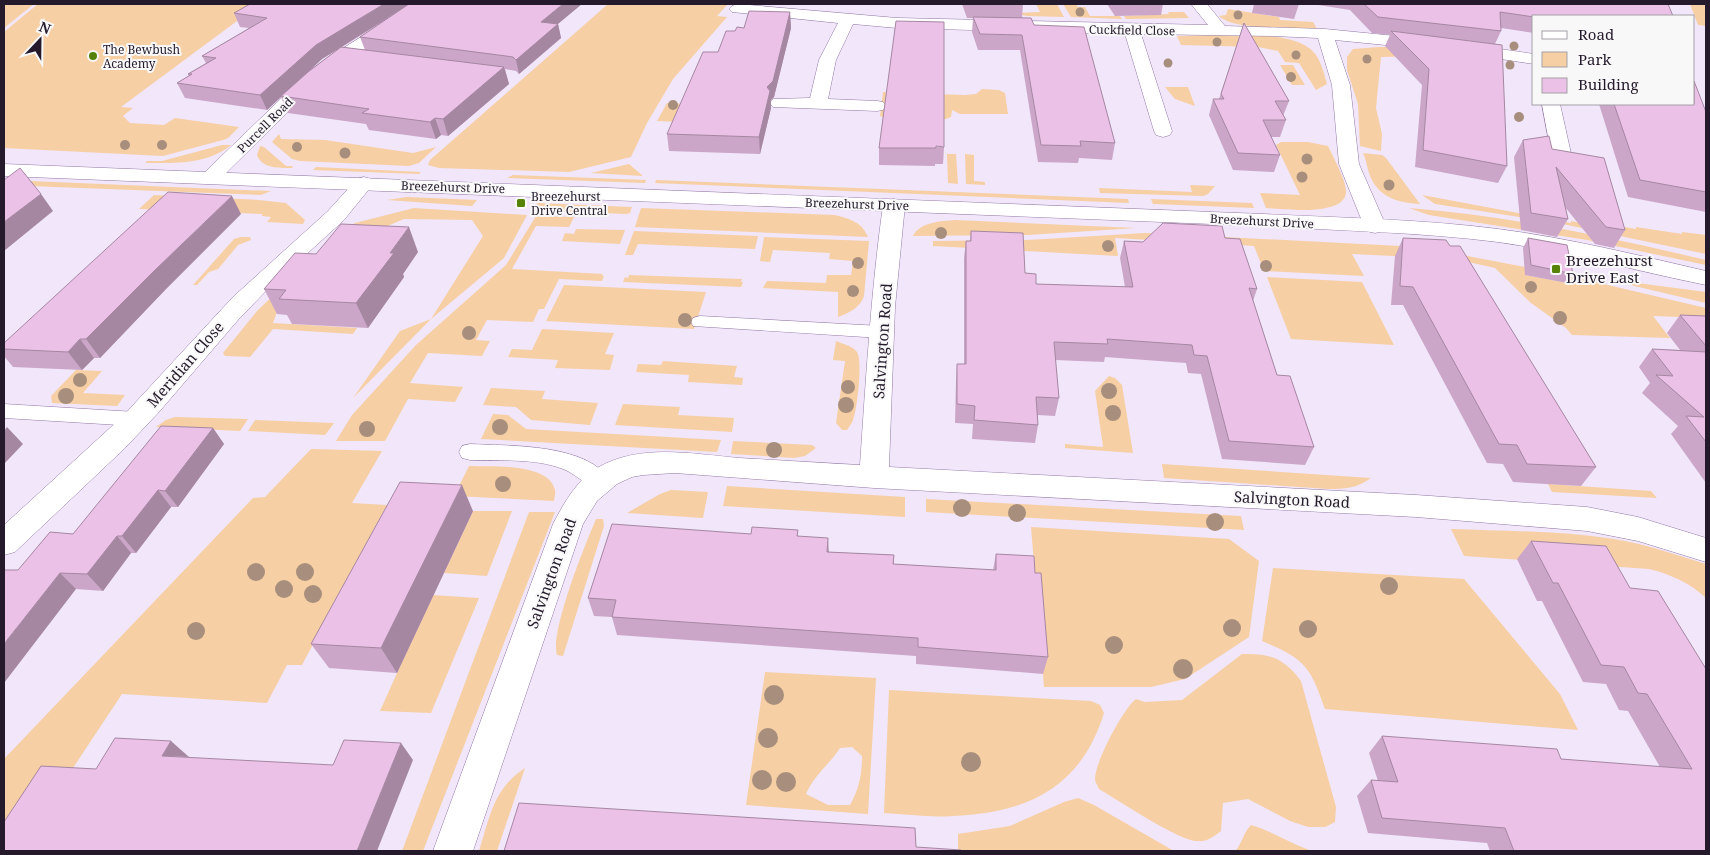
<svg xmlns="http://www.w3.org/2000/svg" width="1710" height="855" font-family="'Noto Serif',serif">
  <rect width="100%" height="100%" fill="#f1e6fa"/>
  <path fill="#f7cfa4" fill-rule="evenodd" d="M4 4H34L4 28Z
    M38 4H276L237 21 121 107 133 108 123 116 130 123 164 125 175 118 239 127 228 138 223 140 163 156 4 148V32Z
    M608 4H728L717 16 727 17 673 79 647 123 631 157 569 172 439 168 428 165 430 160Z
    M1036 4H1057L1064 17 1027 16 1013 13 1040 12Z
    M1063 4H1076L1078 7H1085L1090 16H1120L1122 19 1071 17Z
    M1690 4H1706V26L1698 25Z
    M1228 9 1279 17 1280 20 1313 22 1317 29C1294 27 1234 31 1219 16L1226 15Z
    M1168 12H1184L1189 18 1126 19 1124 16 1169 14Z
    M1219 35C1246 36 1299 31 1316 55 1322 64 1324 74 1327 84L1316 90 1299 63 1285 62 1278 51 1258 47 1181 45 1177 36Z
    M1379 47H1403L1422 56 1381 57 1376 108 1382 134 1381 151 1360 146 1358 104 1347 70V57L1353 49Z
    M1280 65H1293L1305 85H1292Z
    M1165 87H1188L1195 106 1175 99Z
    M982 89 999 90 1005 93 1008 114H960L952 110 951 117 943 120 888 119 880 116 883 92 964 95 976 94Z
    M667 103 688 104 679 122 657 121Z
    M279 134 281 139 325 140 413 153 436 147 419 163 409 166 300 161 292 159 272 142Z
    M1281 142H1308L1328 146C1333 157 1347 181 1346 193 1343 217 1282 209 1266 208L1260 193 1300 195 1276 145Z
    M222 145H231C207 165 174 163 145 163L147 161H162Z
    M260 146 264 147 286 166H292L293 168C280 168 262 169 257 155Z
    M1363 153 1382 155 1386 158 1420 204C1401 203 1382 199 1372 180 1367 171 1367 161 1363 153Z
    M947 154H956L958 184 948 183Z
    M965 154 974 155V181L985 182V185L966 184Z
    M629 164 643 176 591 173Z
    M316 167 421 172 419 174 313 170Z
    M513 175 646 180 645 183 507 178Z
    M656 180 1128 199 1129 203 655 183Z
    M30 181 271 191 261 195 4 185Z
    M1190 185 1215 186 1208 194 1203 196 1100 193 1099 188 1192 192Z
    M154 195 259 200 286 203 305 220 303 224 267 222 271 217 262 216V214L139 209Z
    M1422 195 1571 223V221L1590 225 1607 224 1636 229V227L1682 234V232L1706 235V254L1553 222 1435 204Z
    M407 197 477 200 472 206 387 200Z
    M1151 199 1252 203 1254 208 1153 204Z
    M537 203 632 207 630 213 626 214 534 210Z
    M414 208 527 215 504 258 431 319 353 398 400 331 431 319 483 236 472 220 404 219 361 237 345 228 355 223Z
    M641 208 835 215C850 219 862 222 868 237L635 227Z
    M1409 208C1510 216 1608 237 1706 260V265L1587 240 1429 215Z
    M536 216 574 217 569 227 536 226 512 269 603 274 602 276H604L602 281 559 279 544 309H539L533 322 487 320 476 340 490 341 482 356 428 353 410 383 463 387 455 402 408 399 385 441H336L352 415 416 345 506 265Z
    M955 220 1136 228 1028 235 913 236C920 222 941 221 955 220Z
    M576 229 625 230 620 244 562 241 565 233 574 234Z
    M634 231 758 236 755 249 638 244 633 255H625Z
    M1145 233 1420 247 1525 267 1526 275 1567 283 1565 275 1706 308V318L1653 316 1670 338 1572 335 1566 328 1531 303 1495 268 1455 259 1352 254 1364 276 1264 271 1254 246 1115 238 1118 256 933 246V241L1027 240Z
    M241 237H250L251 240 238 245 218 269 209 272 197 285H193L234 239Z
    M764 237 869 241 864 296C859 309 850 312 838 317V292L763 288 767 281 826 283 827 275H851L853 261 829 259 830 253 773 250 770 262 760 261Z
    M629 275 742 279 741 282H743L741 287 623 282 625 277 628 278Z
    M1267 277 1362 282 1394 345 1291 339Z
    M288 281 273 323 357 328 353 334 273 329 250 357 225 356 223 353 257 311Z
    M1622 281 1706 292V303L1622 283Z
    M564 285 706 292 694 329 546 321Z
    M542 329 614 333 605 354 614 355 610 370 555 368 558 360 508 357 512 349 532 350Z
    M836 341C843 344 853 346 857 352 863 361 857 410 853 420 852 423 849 427 847 430H842L836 423 845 361 833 360Z
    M663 361 737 366 734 377 743 378 742 385 688 382 689 375 636 372 638 364 661 365Z
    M76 370 102 371 83 393 125 395 117 406 52 403 51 396Z
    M1109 376 1115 378 1122 385 1133 453 1065 448V444L1103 447 1095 391Z
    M491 388 545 391 542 399 598 403 590 425 531 420 516 407 483 405Z
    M623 404 680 407 678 415 734 418 732 432 615 425Z
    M493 414 508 415 526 429 721 440 717 452 481 439Z
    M175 417 248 419 240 431 156 427 166 420Z
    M255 420 334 423 325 435 248 431Z
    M733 441 812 445 816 448 805 456 794 458 731 454Z
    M311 449 382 451 352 503 387 505 302 665H287L267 703 122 694 63 783 4 851V759L253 498 265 497Z
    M1162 464 1371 478C1357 488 1345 489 1328 489L1164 478Z
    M469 466C490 467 549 462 555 490 556 493 554 498 554 501L454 496Z
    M1548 484 1651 491 1657 498 1552 492Z
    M727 486 905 497V517L723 506Z
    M671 490 708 492 703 518 627 513 660 494Z
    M926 499 1241 516 1244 530 926 512Z
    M473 511H512L487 576 444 573Z
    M529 512H555L423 851H402Z
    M596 519H603L604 526 563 656 557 655C550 631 585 545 596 519Z
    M1031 527 1229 539 1259 561 1249 637 1185 679 1151 687H1044Z
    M1451 529C1505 531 1561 531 1614 539 1646 544 1676 555 1706 564V598C1690 583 1670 574 1649 569L1464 556Z
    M1273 568 1464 579 1560 694 1578 730 1325 709C1310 666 1305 659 1262 641Z
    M432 595 479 598 431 713 380 711Z
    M1242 654C1269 653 1284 658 1301 681L1336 807 1335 822 1325 827H1308L1290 821 1248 799 1223 803 1221 831C1213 837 1208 842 1197 841 1179 841 1118 800 1099 789 1098 786 1095 782 1095 779 1095 762 1123 709 1136 699L1145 702 1182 700Z
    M765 672 876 678 868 814 746 805ZM852 747 862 756C862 775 859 789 850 805H828L806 794C814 775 829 765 840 748Z
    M889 690 1091 701 1100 705 1104 713C1081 788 1027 813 953 816 930 818 906 814 884 813Z
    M525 768 497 851H479C490 817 493 789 525 768Z
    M1078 798 1094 805 1174 851H958V834L1010 826 1064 802Z
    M1251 825C1272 831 1291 844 1313 851H1235C1241 846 1243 833 1251 825Z"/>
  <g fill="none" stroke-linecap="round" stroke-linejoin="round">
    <g stroke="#9178a4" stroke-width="1">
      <path id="service" d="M700 316 881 326 888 328 891 332 888 336 881 338 693 326 691 322 693 318Z
        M4 404 136 412 143 414 147 419 143 424 136 426 4 418Z
        M470 444C509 446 589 443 611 482L608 488C591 493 579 475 563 469 535 458 500 461 470 460L462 458 459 452 462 446Z"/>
    </g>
    <g stroke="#9178a4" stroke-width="1">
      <path id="minor" d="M413 4H431L335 69 304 96 218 181 211 183 204 181 201 177 204 173 292 88 323 61Z
        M737 4 897 18 1208 25 1191 4H1207L1225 26 1325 29 1426 39 1432 41 1434 44 1432 47 1426 49 1335 40 1350 85 1359 164 1386 226 1383 231 1375 233 1367 231 1364 226 1339 164 1332 85 1318 38 1273 36 1141 34 1172 131 1170 135 1163 137 1156 135 1154 131 1125 34 897 28 853 24 836 60 828 99 877 101 883 102 886 106 883 110 877 111 773 107 770 103 773 99 810 98 819 60 838 23 732 12 729 9 732 6Z
        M1466 44 1534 54V64L1460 53 1458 49 1460 45Z
        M1542 104H1560L1572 158 1569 162 1562 164 1555 162 1552 158Z
        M364 177 371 179 374 183 344 220 265 292 238 320 159 412 125 448 15 552 4 555V525L123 416 233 297 328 211 357 179Z
        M894 199 901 201 905 205 895 307 889 467 1416 495 1587 507 1638 517 1706 538V562L1638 541 1587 531 1416 517 874 488 675 473 643 475 632 477 617 484 597 501 583 524 473 851H433L553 524C564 503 576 481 597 468 640 443 692 454 739 458 779 460 820 463 860 465 866 378 871 291 883 205L887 201Z"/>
    </g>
    <g stroke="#9178a4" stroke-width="1">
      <path id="tertiary" d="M4 164 1263 214C1341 218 1420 219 1498 229 1568 238 1637 255 1706 271V285C1637 271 1569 252 1498 242 1420 232 1341 231 1263 226L4 176Z"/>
    </g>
    <use href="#service" fill="#fff" fill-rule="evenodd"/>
    <use href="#minor" fill="#fff" fill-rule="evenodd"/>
    <use href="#tertiary" fill="#fff" fill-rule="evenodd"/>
  </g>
  <g fill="#a88f7d">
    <circle cx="1080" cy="12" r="4.5"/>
    <circle cx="1238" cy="15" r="4.5"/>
    <circle cx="1217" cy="42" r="4.5"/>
    <circle cx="1514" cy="46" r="4.5"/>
    <circle cx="1296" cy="55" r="4.5"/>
    <circle cx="1367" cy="59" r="4.5"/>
    <circle cx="1168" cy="63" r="4.5"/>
    <circle cx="1510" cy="65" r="4.5"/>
    <circle cx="1291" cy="77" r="5"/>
    <circle cx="673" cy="105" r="5"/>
    <circle cx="1519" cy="117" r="5"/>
    <circle cx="125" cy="145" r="5"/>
    <circle cx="162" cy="145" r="5"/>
    <circle cx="297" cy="147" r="5"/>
    <circle cx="345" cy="153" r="5.5"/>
    <circle cx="1307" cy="159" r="5.5"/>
    <circle cx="1302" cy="177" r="5.5"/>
    <circle cx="1389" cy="185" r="5.5"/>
    <circle cx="941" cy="233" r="6"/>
    <circle cx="1108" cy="246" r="6"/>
    <circle cx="858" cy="263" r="6"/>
    <circle cx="1266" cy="266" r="6"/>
    <circle cx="1531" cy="287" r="6"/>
    <circle cx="853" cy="291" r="6"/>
    <circle cx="1560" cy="318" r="7"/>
    <circle cx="685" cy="320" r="7"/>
    <circle cx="469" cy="333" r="7"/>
    <circle cx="80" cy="380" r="7"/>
    <circle cx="848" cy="387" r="7"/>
    <circle cx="1109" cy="391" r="8"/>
    <circle cx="66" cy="396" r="8"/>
    <circle cx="846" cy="405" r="8"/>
    <circle cx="1113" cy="413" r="8"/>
    <circle cx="500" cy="427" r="8"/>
    <circle cx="367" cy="429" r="8"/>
    <circle cx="774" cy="450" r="8"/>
    <circle cx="503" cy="484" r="8"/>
    <circle cx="962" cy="508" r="9"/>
    <circle cx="1017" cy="513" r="9"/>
    <circle cx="1215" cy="522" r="9"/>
    <circle cx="256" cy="572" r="9"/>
    <circle cx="305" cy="572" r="9"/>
    <circle cx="1389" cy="586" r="9"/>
    <circle cx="284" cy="589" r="9"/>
    <circle cx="313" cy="594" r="9"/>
    <circle cx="1232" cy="628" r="9"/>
    <circle cx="1308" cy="629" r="9"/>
    <circle cx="196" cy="631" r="9"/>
    <circle cx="1114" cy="645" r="9"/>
    <circle cx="1183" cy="669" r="10"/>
    <circle cx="774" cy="695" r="10"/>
    <circle cx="768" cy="738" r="10"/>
    <circle cx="971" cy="762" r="10"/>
    <circle cx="762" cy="780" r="10"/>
    <circle cx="786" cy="782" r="10"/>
  </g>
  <path fill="#cba6c8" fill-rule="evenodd" d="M962 4H1023L1022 18 1034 25 1115 143 1112 160 1079 158 1078 163 1038 162 1020 50H978L972 32 973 18H967Z
    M1107 4H1163L1161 15 1115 16Z
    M1254 4H1299L1294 19 1252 13Z
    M1312 4H1668L1534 16V33L1501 28V31L1495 44 1507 166 1498 183 1415 167 1422 85 1385 46 1390 35 1372 33 1350 10Z
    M790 12 791 28 774 97 771 100V108L760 154 669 151 667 134 718 52 735 31 744 28Z
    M234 13 558 24 561 38 519 74 516 71 505 69 509 84 448 136 441 135 436 139 369 130 366 124 288 113 281 97 267 110 185 98 177 83 189 76 188 74 206 63 202 56 249 28 240 27ZM387 19 360 37 365 50 342 47ZM340 48 311 69 322 59Z
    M1244 23 1289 101 1283 116 1286 120 1280 137H1271L1280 155 1274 172 1233 170 1209 115 1213 99H1219Z
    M1599 104H1694L1706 112V212L1628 197Z
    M1523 140 1552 149 1625 230 1614 248 1595 244 1565 207 1568 219 1557 237 1521 230 1514 157Z
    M944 147 943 164H935V166L879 165V148Z
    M241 214 166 289 100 358H94L82 370 13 367 4 356V343Z
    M971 231 1025 273 1036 284 1125 287 1120 258 1124 241 1143 242 1225 238 1257 289 1253 301 1277 375 1314 447 1305 465 1222 459 1201 374 1188 373 1186 363 1105 357 1104 362 1055 360 1059 398 1055 416 1038 415V425L1035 443 972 439 973 424 955 423 956 382 957 364H964V258L966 241H970Z
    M1403 238 1596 467 1581 486 1513 482 1503 464 1487 463 1403 305H1391L1395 256Z
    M1528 238 1573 274 1567 283 1525 275 1523 248Z
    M418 252 403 274 404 277 368 328 292 324 287 315 277 314 264 289 316 254Z
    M1680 315 1706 316V483L1671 434 1678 426 1642 393 1650 383 1639 367 1652 349 1680 350 1667 333Z
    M213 428 224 444 178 507H171L136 553H131L103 591 76 589 18 570 73 534Z
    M473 511 397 673 329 668 311 644Z
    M798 530V536L829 552 894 555V564L993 570 996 554 1035 573 1048 657 1043 674 916 664V656L617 635 612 617 594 616 588 598 751 534Z
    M1531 541 1630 588 1706 669V851H1490L1487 843 1368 833 1357 796 1371 780 1378 781 1369 753 1382 736 1561 759 1660 767 1628 711 1619 710 1606 684 1583 682 1542 601H1537L1517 559Z"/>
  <path fill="#a587a2" d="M384 4H410L322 59 267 110 260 95 316 45Z
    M563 4H582L558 24 561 38 519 74 516 60 541 22Z
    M790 12 791 28 774 97 771 100V108L760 154 759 137 767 87Z
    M504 67 509 84 448 136 443 119Z
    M435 118 441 135 436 139 430 122Z
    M41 194 53 211 4 251V222Z
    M232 196 241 214 166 289 100 358 86 339 154 271Z
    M409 227 418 252 403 274 404 277 368 328 356 303 390 253Z
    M80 339 94 358 82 370 68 352Z
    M7 427 23 444 4 464V431Z
    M213 428 224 444 178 507 165 491Z
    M462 485 473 511 397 673 381 648Z
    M158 490 171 507 136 553 122 536Z
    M117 536 131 553 103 591 87 574Z
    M828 538 829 557 827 552Z
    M60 573 76 589 4 683V644Z
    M171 741 189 757 162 756Z
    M401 743 413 760 377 851H357Z"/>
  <path fill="#ecc1e8" stroke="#a587a2" d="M250 4H384L316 45 260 95 177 83 192 74H188L216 58 202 56 267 18 234 13Z
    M409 4H563L541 22 558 24 516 60 513 57 506 56 360 37Z
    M1364 4H1668L1673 16 1534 17 1500 12 1501 31 1378 17Z
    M749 11 790 12 773 81 767 87 770 91 759 137 667 134 703 52H718L726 31H735L737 27 744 28Z
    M973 17 1031 18 1034 25 1084 27 1115 143 1080 141 1081 146 1041 145 1022 35 980 34Z
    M896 21 944 22V147L936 146V148H879Z
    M1244 23 1289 101H1275L1286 120H1263L1280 155 1238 153 1213 99H1224L1221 94Z
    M1391 31 1502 45 1507 166 1423 150 1429 69Z
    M341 47 504 67 443 119 435 118 430 122 362 113 369 109 281 96 308 72Z
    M1694 81 1706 112V192L1640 180 1614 104H1694Z
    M1549 136 1552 149 1604 158 1625 230 1606 227 1556 167 1568 219 1531 213 1523 140Z
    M20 168 41 194 4 222V180Z
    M168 192 232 196 154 271 86 339H80L68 352 4 349V343Z
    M1163 223 1222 226 1225 238 1240 239 1257 289 1249 288 1277 375 1290 376 1314 447 1229 441 1207 356 1194 355 1192 345 1107 339 1108 344 1054 342 1059 398 1036 397 1038 425 974 420 975 406 957 404V364H966V241H971V231L1023 233 1025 273 1036 274V284L1133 287 1124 241 1143 242Z
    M341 224 409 227 390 253H394L356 303 279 299 286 290 264 289 295 253 316 254Z
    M1403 238 1446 240 1450 246H1460L1596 467 1527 464 1517 445 1499 444 1413 287 1400 286Z
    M1528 238 1567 245 1573 274 1531 265Z
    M1680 315 1706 316V346Z
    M1652 349 1706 352V442L1686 416 1704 417 1656 375 1673 376Z
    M161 426 213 428 165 491 158 490 122 536H117L87 574 60 573 4 644V570H18L50 532 73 534Z
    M400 482 462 485 381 648 311 644Z
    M612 524 751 534 752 527 798 530 797 536 828 538 827 552 894 555 893 564 996 570V554L1034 556 1035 573H1041L1048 657 918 647V638L612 617 616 600 588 598Z
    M1531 541 1606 546 1630 588 1658 591 1706 669V851H1514L1505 828 1382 818 1371 780 1398 782 1382 736 1557 749 1561 759 1692 769 1647 694 1638 693 1624 667 1601 665 1558 583H1553Z
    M115 738 171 741 162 756 333 765 344 740 401 743 357 851H4V822L41 766 96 769Z
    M519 803 915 828 916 847 961 850V851H504Z"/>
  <g fill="#578209" stroke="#f8f8f8" stroke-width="2">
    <circle cx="93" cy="56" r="5"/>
    <rect x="516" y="198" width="10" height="10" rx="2.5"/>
    <rect x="1551" y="264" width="10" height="10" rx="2.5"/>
  </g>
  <g text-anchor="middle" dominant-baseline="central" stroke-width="4" stroke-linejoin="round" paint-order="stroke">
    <g font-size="12" fill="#241a2c" stroke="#f8f8f8">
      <text transform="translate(1132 30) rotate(1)">Cuckfield Close</text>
      <text transform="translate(265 125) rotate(-45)">Purcell Road</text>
      <text transform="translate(453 187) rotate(2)">Breezehurst Drive</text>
      <text transform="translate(857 204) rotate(2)">Breezehurst Drive</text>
      <text transform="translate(1262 221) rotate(3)">Breezehurst Drive</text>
    </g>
    <g font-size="12" fill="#241a2c" stroke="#f8f8f8" text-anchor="start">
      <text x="103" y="49">The Bewbush<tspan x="103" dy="14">Academy</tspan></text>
      <text x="531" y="196">Breezehurst<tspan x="531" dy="14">Drive Central</tspan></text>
    </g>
    <g font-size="15" fill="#241a2c" stroke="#f8f8f8" text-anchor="start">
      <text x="1566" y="260">Breezehurst<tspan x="1566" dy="17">Drive East</tspan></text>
    </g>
    <g font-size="15" fill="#241a2c" stroke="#f8f8f8">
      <text transform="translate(882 341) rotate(-86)">Salvington Road</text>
      <text transform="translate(185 364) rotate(-49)">Meridian Close</text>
      <text transform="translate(1292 499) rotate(3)">Salvington Road</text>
      <text transform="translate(551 573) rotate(-70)">Salvington Road</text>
    </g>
  </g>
  <rect width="1710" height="855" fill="none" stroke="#241a2c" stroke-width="10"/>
  <rect x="1532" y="15" width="162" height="90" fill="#f8f8f8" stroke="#a39fa6"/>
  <rect x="1542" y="31" width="25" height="8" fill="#ffffff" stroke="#a39fa6"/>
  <text x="1578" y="40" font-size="15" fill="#241a2c">Road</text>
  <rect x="1542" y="52" width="25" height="15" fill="#f7cfa4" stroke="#a39fa6"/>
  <text x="1578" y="65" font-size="15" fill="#241a2c">Park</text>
  <rect x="1542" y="78" width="25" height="15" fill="#ecc1e8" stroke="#a39fa6"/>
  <text x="1578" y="90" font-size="15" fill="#241a2c">Building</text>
  <g transform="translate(40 40) rotate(22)" stroke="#f8f8f8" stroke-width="4" paint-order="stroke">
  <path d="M0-4L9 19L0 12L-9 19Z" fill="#241a2c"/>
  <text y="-8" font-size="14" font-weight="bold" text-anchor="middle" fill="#241a2c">N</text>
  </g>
</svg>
